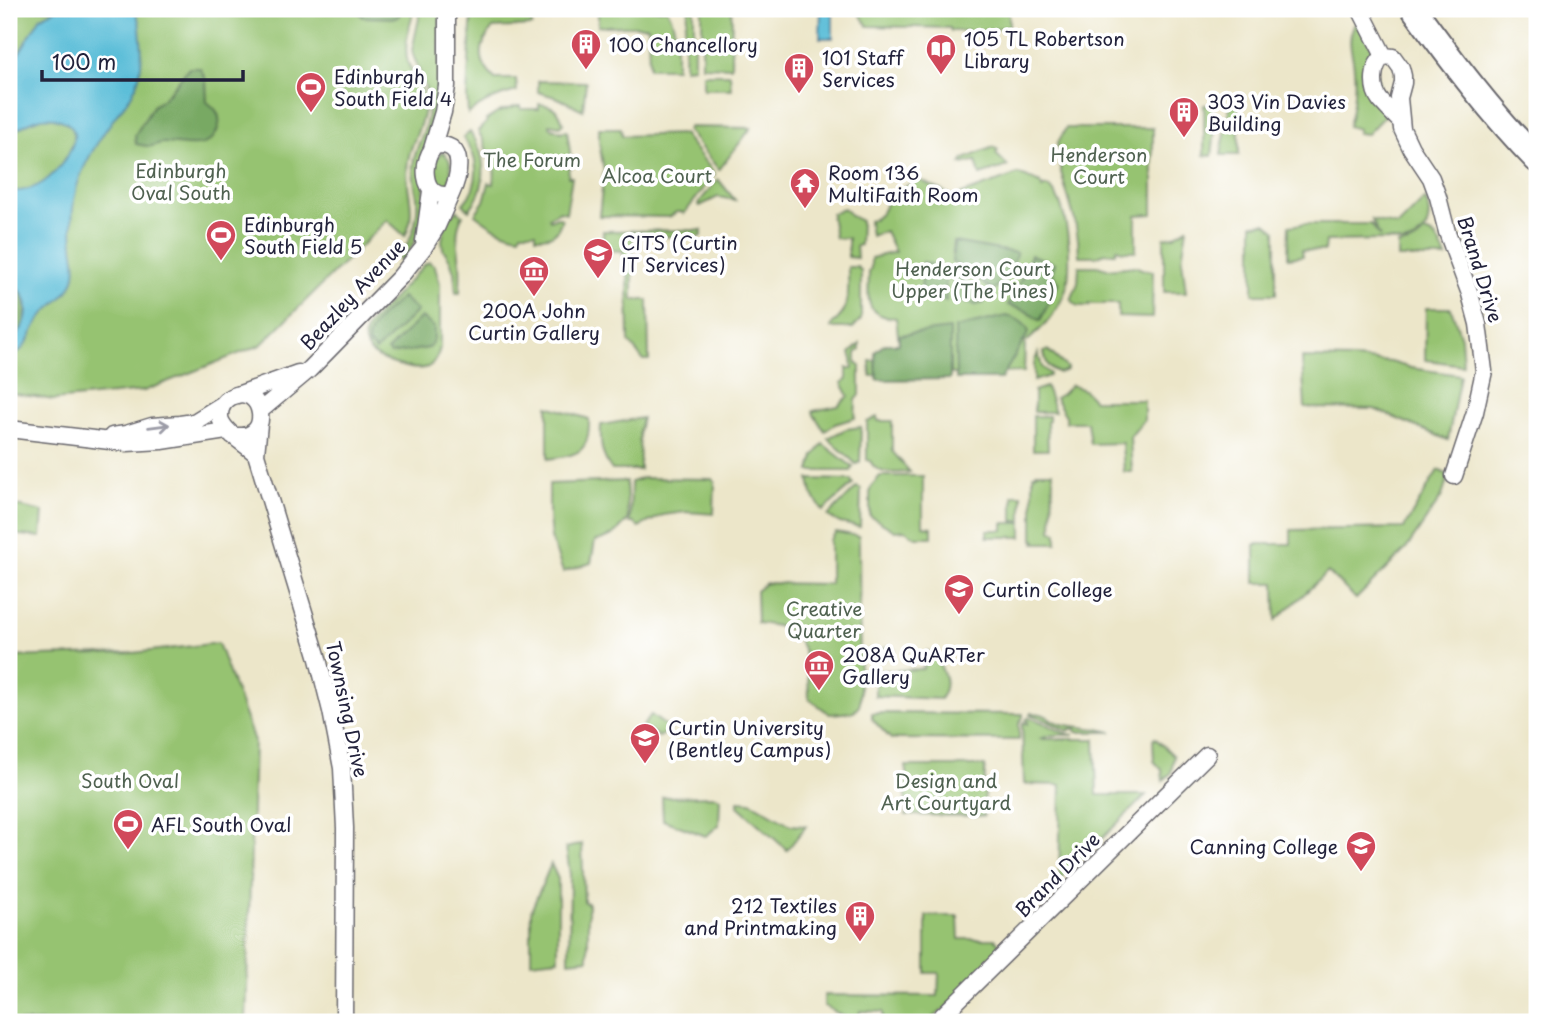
<svg xmlns="http://www.w3.org/2000/svg" width="1546" height="1031" font-family="'Playpen Sans',sans-serif">
  <rect width="100%" height="100%" fill="#fff"/>
  <filter id="ink" filterUnits="userSpaceOnUse"><feTurbulence type="fractalNoise" baseFrequency=".0143" numOctaves="2"/><feDisplacementMap in="SourceGraphic" scale="14" xChannelSelector="R" yChannelSelector="G"/><feConvolveMatrix kernelMatrix="1 2 1 2 8 2 1 2 1" color-interpolation-filters="sRGB"/></filter>
  <filter id="wash" filterUnits="userSpaceOnUse"><feTurbulence type="fractalNoise" baseFrequency=".00686" numOctaves="4" result="noise"/><feDisplacementMap in="SourceGraphic" scale="28" xChannelSelector="R" yChannelSelector="G"/><feGaussianBlur stdDeviation="1.57" result="paint"/><feColorMatrix in="noise" values="0 0 0 0 0 0 0 0 0 0 0 0 0 0 0 0 0 1.4 0 .05"/><feComposite in="paint" operator="in"/></filter>
  <g filter="url(#wash)">
    <rect width="100%" height="100%" fill="#ece6c9"/>
    <path fill="#96c371" stroke="#5c7256" stroke-width="2" d="M9 9H414C410 25 403 46 408 63 413 75 422 85 424 98 427 120 411 140 408 161 403 189 419 207 405 236L387 220 261 345 144 391 54 400 9 393Z
      M421 9H440C440 36 441 63 438 90 436 111 428 132 426 154 422 194 430 229 401 262L398 258C412 240 419 221 417 197 415 186 412 176 413 165 414 152 421 140 425 128 433 97 424 83 413 55L412 50Z
      M472 9H531L532 26 493 28C478 46 477 62 495 79H516L517 91C497 96 484 102 468 114L467 95Z
      M598 9H667C678 27 676 47 676 68H649L648 26H598Z
      M689 9H694V67L684 68 685 26Z
      M702 9H732L731 67 702 66Z
      M856 9H1009V26L988 31H951L950 28 868 26Z
      M1358 24 1372 48 1384 112V116L1367 134 1357 133 1358 129 1348 126C1353 108 1356 89 1354 69 1353 52 1346 42 1354 25Z
      M703 74H730L731 89H703Z
      M538 81 586 82 583 110 558 98 538 92Z
      M539 104C553 105 560 110 563 124L559 126 550 124V127L561 132 567 130 572 167H569L568 177H572L566 213 560 211 549 217 550 220 557 217 562 219C557 235 553 237 536 237V232H521L520 236C502 234 489 225 475 214L484 201 489 183 494 184 495 159H489L484 142 478 131 487 122 486 120 499 112 518 106H521V109H539Z
      M1204 105H1212L1215 129 1212 156 1204 155Z
      M1230 105 1239 106V155H1221Z
      M689 127 751 128 719 170 687 130Z
      M599 128H621L622 136 683 134 715 174 684 214 682 212H676L670 217 599 216 604 171 599 142Z
      M1066 128H1153V214L1136 215V251H1124L1116 249V253H1106L1097 256H1079C1079 224 1069 203 1061 172 1059 163 1060 154 1057 144Z
      M470 132C488 155 488 187 469 210L463 204C481 184 480 157 463 138Z
      M993 147 998 150 996 154 1008 166 980 175 976 161 961 164 964 159Z
      M442 152C455 160 451 174 448 187H438C432 174 431 162 442 152Z
      M1018 174 1041 183 1042 188 1046 186C1069 194 1074 272 1065 292 1056 315 1043 328 1025 343L1024 372 871 376 870 361H876L875 352 885 344H899L896 318C862 316 869 299 869 271L871 268V258L895 252 885 231 871 236 869 221C881 217 887 208 886 195L920 180 954 197Z
      M718 179 735 200 718 197 700 206 698 204Z
      M1425 199C1431 211 1430 221 1424 232 1438 235 1441 246 1446 258H1398V245C1408 244 1419 241 1423 232L1414 240 1403 243 1388 240 1326 241 1325 251 1302 250 1303 256 1288 258 1289 226 1303 224H1371L1380 237 1372 220 1398 226Z
      M844 208 851 216 861 221 860 245 856 246 857 258 848 257V238H835L831 214Z
      M457 210 463 215C453 232 459 247 460 265 461 274 460 284 460 293H456L454 272 450 260 443 249 442 240 446 222 448 218Z
      M1266 223 1276 231V294H1253V224Z
      M1187 228 1182 259 1186 292H1164V238L1174 236Z
      M702 230V236L633 237V300H648L649 360H643L629 342 628 270 623 269V251L603 250V231Z
      M429 262 435 266 440 285V348C438 356 435 363 428 367 414 373 373 360 366 346 363 338 365 331 369 324L424 265Z
      M1079 266H1097L1107 269 1135 266 1144 270 1153 271 1152 318 1118 317V304H1089V306H1078L1071 300 1078 283Z
      M848 267H857L861 271V319L853 328H831L832 324C852 311 848 288 848 267Z
      M1426 308H1451L1461 338 1463 365 1425 360Z
      M860 344V350L856 353V362L860 366V395L856 400 855 418 835 424 825 431 814 415 813 411 838 406 849 396 842 383 847 379V368H853L852 359 850 353Z
      M1048 350 1067 368V370L1059 373C1048 368 1046 364 1044 352Z
      M1038 353 1042 367 1050 374 1049 376 1034 381V363Z
      M1302 358 1354 359 1391 362 1411 368 1460 375 1448 440 1374 409 1305 408Z
      M1071 385 1084 390 1094 400H1144V420L1130 437 1132 472H1124L1122 443 1090 444 1087 422H1066V416L1055 398 1062 394Z
      M1046 387 1055 412H1034V391Z
      M548 406 589 419C590 453 578 455 548 459Z
      M1049 416V421L1047 422 1048 450H1033V416Z
      M877 417 878 421H892V451L910 472C894 472 879 477 870 461L867 460V422Z
      M642 418 639 431 640 470H612C601 456 600 442 601 425Z
      M861 427 860 462 856 464 828 438 846 429Z
      M823 444 853 467 851 471H810L814 456Z
      M1438 470 1449 475 1442 496 1406 549 1356 599 1328 572 1276 620 1275 583H1255V544H1291V530L1404 528Z
      M1036 472H1053L1052 531 1057 532V543H1035L1037 540H1033V474H1036Z
      M880 476H923V526L932 527V537H916L905 530 895 531 870 516V489Z
      M643 478 712 479 715 481 714 514 686 512 663 515 639 527 634 523H630L631 482Z
      M809 479 851 480 853 484 823 511 812 494Z
      M626 481 628 520C618 532 610 539 595 541L591 563 563 572 551 538 549 517V484Z
      M857 487 861 489 860 527 840 523 828 516Z
      M1013 495H1022V521H1013Z
      M9 504 43 512 41 537 9 534Z
      M1003 523H1022V537H987V530H1003Z
      M836 532 859 536 860 702 859 706 854 712 830 714 809 699C808 675 810 640 784 628 775 625 766 624 757 623L756 591 766 583 830 584V540Z
      M218 643 254 741 246 1022H9V657L133 653Z
      M892 646 895 650 884 659H874L870 649H882Z
      M927 651 935 654C942 671 952 682 940 699L875 696V671L923 669Z
      M872 713 1023 714V717L1019 723V740L895 739H891L872 719Z
      M1031 713C1051 713 1047 721 1062 724 1078 728 1095 727 1112 732H1076V729H1070V731H1069C1054 727 1045 717 1030 715Z
      M651 715 670 729 659 737 650 731 639 745 652 754 649 757 630 743Z
      M1028 718C1045 720 1056 733 1074 735H1053L1039 739H1095L1097 795H1146L1059 881 1061 785 1024 784 1022 725 1024 722 1027 724 1028 722 1026 720Z
      M1155 738 1174 756 1171 773 1163 781 1162 770 1154 761 1153 740Z
      M906 766H985L984 816 906 815Z
      M716 796 720 799 719 825 706 836 663 820 662 797Z
      M738 801 751 802 791 825 806 826 787 850 738 806Z
      M582 844 584 902 588 903V959L569 961 570 874 566 848Z
      M551 864 558 879V959L531 962V911Z
      M926 916H958L959 939H995L1004 949 948 1006 928 1022H883V1012L860 1011 859 1022H854L824 1006V995L938 996 939 973H926Z"/>
    <path fill="#78a963" stroke="#4d664f" stroke-width="2" d="M356 9H403L397 18 363 17Z
      M189 68H200L206 80 207 102C215 108 221 114 219 125 212 155 184 143 163 143 159 143 156 145 152 146 147 147 141 145 136 144L135 135 153 106 164 98Z
      M954 242 1017 253C1010 272 1010 278 993 290L952 262Z
      M1031 255 1055 263 1052 273 1059 282 1040 321 1026 311 1008 305 1024 273Z
      M923 262 945 268 946 301 921 294Z
      M953 275 985 295 984 303 976 305 953 300Z
      M9 282C34 295 31 327 9 342Z
      M402 297 417 311 376 351 368 344C367 324 389 310 402 297Z
      M1006 316C1015 317 1026 323 1029 332L1001 379H956L955 328Z
      M421 317 434 327V339L429 348 391 354 387 351Z
      M950 329V379L877 380 875 352 885 344H899V335Z"/>
    <path fill="#5abdd8" stroke="#3e708a" stroke-width="2" d="M57 9H134C140 19 140 28 141 39 143 58 141 79 131 96 127 102 122 107 118 113 103 133 89 154 80 177 72 198 71 224 73 246 75 260 79 274 70 288 63 299 49 307 41 318 27 337 32 344 9 359V342C31 327 35 295 9 282V191C36 193 53 178 67 156 70 150 75 142 74 135 73 120 50 115 38 119 28 122 18 129 9 134V66L16 58 41 17Z
      M821 9H833V38H820Z"/>
  </g>
  <g filter="url(#ink)">
    <g fill="none" stroke-linecap="round" stroke-linejoin="round">
      <g stroke="#69676d" stroke-width="19">
        <path id="street" d="M1360 9 1384 56
          M1384 56 1393 57 1401 68 1403 76V83L1399 98 1402 129 1411 148 1431 178 1438 197 1447 232 1470 294 1478 324 1484 371 1475 412 1454 476
          M1384 56C1372 65 1371 88 1380 100 1386 107 1394 115 1401 122
          M437 145C467 143 459 177 451 194 420 202 420 156 437 145Z
          M432 149 443 112 447 86V9
          M424 241 431 191
          M237 395 298 373
          M261 410 310 369 400 277 424 247 437 226 451 194
          M259 424 256 454 317 655 331 711 342 768 345 828 344 1022
          M9 429 127 443 162 441 226 431
          M232 435C275 445 264 380 231 397 224 401 220 407 220 415 219 430 245 443 256 454
          M112 436 126 434 152 426 180 424 194 422 223 404
          M936 1022 1207 755"/>
      </g>
      <g stroke="#69676d" stroke-width="28">
        <path id="primary" d="M1414 9C1452 61 1492 114 1537 160"/>
      </g>
      <use href="#street" stroke="#fff" stroke-width="16"/>
      <use href="#primary" stroke="#fff" stroke-width="24"/>
    </g>
    <defs><path id="oneway-shaft" d="M-6 0H5M1.5-3L5.5 0L1.5 3" fill="none" stroke-width="1.6" stroke-linecap="round" stroke-linejoin="round" transform="scale(1.75)"/></defs>
    <use stroke="#9c9ca7" href="#oneway-shaft" transform="translate(159 426) rotate(-7)"/>
  </g>
  <defs>
    <g id="building-pin" transform="scale(1.575)"><path d="M0 17L-7.5 6A9.5 9.5 0 1 1 7.5 6Z" fill="#d1495b" stroke="#fff"/><path d="M-4-6H4V6H1V3H-1V6H-4ZM-2.5-4.3h1.7v1.8h-1.7ZM.8-4.3h1.7v1.8H.8ZM-2.5-1h1.7V.8h-1.7ZM.8-1h1.7V.8H.8Z" fill="#fff"/></g>
    <g id="library-pin" transform="scale(1.575)"><path d="M0 17L-7.5 6A9.5 9.5 0 1 1 7.5 6Z" fill="#d1495b" stroke="#fff"/><path d="M-6-4Q-3-5.5-.7-3.5V5Q-3 3-6 4ZM6-4Q3-5.5 .7-3.5V5Q3 3 6 4Z" fill="#fff"/></g>
    <g id="stadium-pin" transform="scale(1.575)"><path d="M0 17L-7.5 6A9.5 9.5 0 1 1 7.5 6Z" fill="#d1495b" stroke="#fff"/><path d="M0-5a6.5 5 0 1 0 0 10a6.5 5 0 1 0 0-10ZM-3.5-1.8h7v3.6h-7Z" fill="#fff"/></g>
    <g id="temple-pin" transform="scale(1.575)"><path d="M0 17L-7.5 6A9.5 9.5 0 1 1 7.5 6Z" fill="#d1495b" stroke="#fff"/><path d="M0-6L5-2H3V0L6.5 2.5H4V6H1.5V3h-3V6H-4V2.5H-6.5L-3 0V-2H-5Z" fill="#fff"/></g>
    <g id="university-pin" transform="scale(1.575)"><path d="M0 17L-7.5 6A9.5 9.5 0 1 1 7.5 6Z" fill="#d1495b" stroke="#fff"/><path d="M0-5L7-2L0 1L-7-2ZM-4 1L0 2.5L4 1V4Q0 6-4 4Z" fill="#fff"/></g>
    <g id="museum-pin" transform="scale(1.575)"><path d="M0 17L-7.5 6A9.5 9.5 0 1 1 7.5 6Z" fill="#d1495b" stroke="#fff"/><path d="M0-6L6-3V-2H-6V-3ZM-5-1h2V3h-2ZM-1-1h2V3h-2ZM3-1h2V3H3ZM-6 4H6V6H-6Z" fill="#fff"/></g>
  </defs>
  <g fill-rule="evenodd">
    <use href="#building-pin" x="586" y="44"/>
    <use href="#library-pin" x="941" y="49"/>
    <use href="#building-pin" x="799" y="68"/>
    <use href="#stadium-pin" x="311" y="87"/>
    <use href="#building-pin" x="1184" y="112"/>
    <use href="#temple-pin" x="805" y="183"/>
    <use href="#stadium-pin" x="221" y="235"/>
    <use href="#university-pin" x="598" y="253"/>
    <use href="#museum-pin" x="534" y="271"/>
    <use href="#university-pin" x="959" y="589"/>
    <use href="#museum-pin" x="819" y="665"/>
    <use href="#university-pin" x="645" y="738"/>
    <use href="#stadium-pin" x="128" y="824"/>
    <use href="#university-pin" x="1361" y="846"/>
    <use href="#building-pin" x="860" y="916"/>
  </g>
  <g text-anchor="middle" dominant-baseline="central" stroke-width="7" stroke-linejoin="round" paint-order="stroke">
    <g font-size="19" fill="#22223b" stroke="#fff" text-anchor="start">
      <text x="964" y="38">105 TL Robertson<tspan x="964" dy="22">Library</tspan></text>
      <text x="609" y="44">100 Chancellory</text>
      <text x="822" y="57">101 Staff<tspan x="822" dy="22">Services</tspan></text>
      <text x="334" y="76">Edinburgh<tspan x="334" dy="22">South Field 4</tspan></text>
      <text x="1207" y="101">303 Vin Davies<tspan x="1207" dy="22">Building</tspan></text>
      <text x="828" y="172">Room 136<tspan x="828" dy="22">MultiFaith Room</tspan></text>
      <text x="244" y="224">Edinburgh<tspan x="244" dy="22">South Field 5</tspan></text>
      <text x="621" y="242">CITS (Curtin<tspan x="621" dy="22">IT Services)</tspan></text>
      <text x="534" y="310" text-anchor="middle">200A John<tspan x="534" dy="22">Curtin Gallery</tspan></text>
      <text x="982" y="589">Curtin College</text>
      <text x="842" y="654">208A QuARTer<tspan x="842" dy="22">Gallery</tspan></text>
      <text x="668" y="727">Curtin University<tspan x="668" dy="22">(Bentley Campus)</tspan></text>
      <text x="151" y="824">AFL South Oval</text>
      <text x="1338" y="846" text-anchor="end">Canning College</text>
      <text x="837" y="905" text-anchor="end">212 Textiles<tspan x="837" dy="22">and Printmaking</tspan></text>
    </g>
    <g font-size="19" fill="#506251" stroke="#fff">
      <text x="1099" y="154">Henderson<tspan x="1099" dy="22">Court</tspan></text>
      <text x="532" y="159">The Forum</text>
      <text x="181" y="170">Edinburgh<tspan x="181" dy="22">Oval South</tspan></text>
      <text x="657" y="175">Alcoa Court</text>
      <text x="973" y="268">Henderson Court<tspan x="973" dy="22">Upper (The Pines)</tspan></text>
      <text x="824" y="608">Creative<tspan x="824" dy="22">Quarter</tspan></text>
      <text x="130" y="780">South Oval</text>
      <text x="946" y="780">Design and<tspan x="946" dy="22">Art Courtyard</tspan></text>
    </g>
    <g font-size="19" fill="#22223b" stroke="#fff">
      <text transform="translate(1481 269) rotate(73)">Brand Drive</text>
      <text transform="translate(352 294) rotate(-47)">Beazley Avenue</text>
      <text transform="translate(348 709) rotate(78)">Townsing Drive</text>
      <text transform="translate(1057 874) rotate(-45)">Brand Drive</text>
    </g>
  </g>
  <rect width="1546" height="1031" fill="none" stroke="#fff" stroke-width="35"/>
  <path d="M42 70v10h201v-10" fill="none" stroke="#22223b" stroke-width="3.5"/>
  <text x="52" y="70" font-size="21" fill="#22223b" stroke="#ffffff" stroke-width="5" paint-order="stroke">100 m</text>
</svg>
